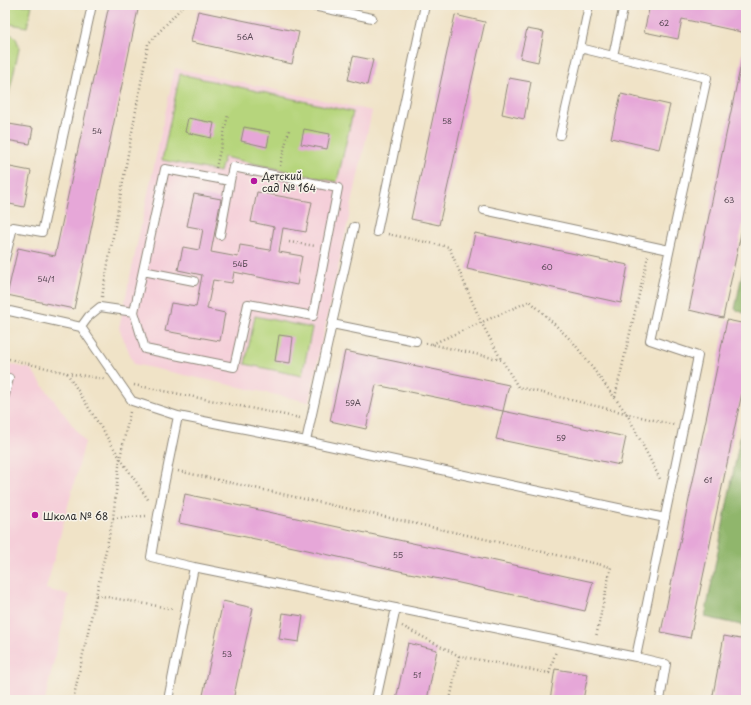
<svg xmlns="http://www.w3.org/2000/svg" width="751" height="705" font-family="'Playpen Sans',sans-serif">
  <rect width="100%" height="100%" fill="#f7f3e8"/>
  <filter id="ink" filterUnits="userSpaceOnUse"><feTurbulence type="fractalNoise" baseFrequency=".025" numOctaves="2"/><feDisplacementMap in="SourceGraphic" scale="8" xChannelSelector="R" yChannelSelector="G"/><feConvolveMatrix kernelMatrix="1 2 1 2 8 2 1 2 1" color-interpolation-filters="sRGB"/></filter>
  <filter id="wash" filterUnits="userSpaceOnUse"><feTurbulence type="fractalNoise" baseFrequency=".012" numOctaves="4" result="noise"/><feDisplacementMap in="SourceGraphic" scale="16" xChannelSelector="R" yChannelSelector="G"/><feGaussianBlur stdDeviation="0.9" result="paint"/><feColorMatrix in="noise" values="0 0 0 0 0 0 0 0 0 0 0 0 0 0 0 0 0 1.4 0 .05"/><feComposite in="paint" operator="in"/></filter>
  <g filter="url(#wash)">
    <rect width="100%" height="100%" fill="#f0e3c7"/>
    <path fill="#f5cfd9" d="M175 68 372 111 309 402 134 364 119 328Z
      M5 363 31 369 85 442 46 589 69 595 45 700H5Z"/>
    <path fill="#b6d57c" stroke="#708054" d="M5 5H32L27 27 5 23Z
      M5 33C16 35 17 38 19 49L5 111Z
      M180 74 353 112 337 182 224 157 220 172 162 160Z
      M255 316 312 328 302 376 245 364Z"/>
    <path fill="#90b66c" stroke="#5e704c" d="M746 255V314L735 309Z
      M746 408V626L705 617Z"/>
    <g id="blocks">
      <path fill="#e6a7d8" d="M109 5H139L74 309 7 295 18 248 55 256Z
        M650 5H746V33L682 19 678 39 644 32Z
        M198 11 299 32 292 64 191 42Z
        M455 15 485 22 439 225 411 219Z
        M527 29 544 32 538 62 520 58Z
        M745 45 746 210 723 318 689 310Z
        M353 56 373 60 367 85 348 80Z
        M509 78 531 82 524 119 502 114Z
        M621 94 670 105 659 149 611 138Z
        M188 118 214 123 211 138 185 132Z
        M9 124 33 128 30 144 6 140Z
        M244 127 270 132 267 147 241 141Z
        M304 129 330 134 327 149 301 144Z
        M5 166 31 171 24 207 5 203Z
        M257 192 312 202 306 232 283 228 279 252 302 256 297 285 234 272 232 283 213 280 207 309 225 313 220 341 165 331 171 303 196 307 202 275 178 270 183 247 199 250 203 229 187 226 194 194 221 199 211 252 238 257 240 245 270 250 274 227 251 222Z
        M475 233 628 265 621 303 467 269Z
        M727 320 746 324V374L690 638 661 632Z
        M279 335 293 337 290 363 275 361Z
        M345 351 509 385 503 411 376 385 366 429 330 421Z
        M503 411 626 437 620 465 496 439Z
        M185 494 593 582 585 611 455 582 404 572 303 549 179 523Z
        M223 601 253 608 233 700H202Z
        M283 613 303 616 299 642 279 639Z
        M724 636 746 640V700H712Z
        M408 643 437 650 427 700H396Z
        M555 669 588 674 583 700H550Z"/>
    </g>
  </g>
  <g filter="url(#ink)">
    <use href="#blocks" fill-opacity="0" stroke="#8e8779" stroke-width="1"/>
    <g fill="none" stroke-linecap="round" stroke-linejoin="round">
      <g stroke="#8e8779" stroke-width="10">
        <path id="service" d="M308 5 372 18
          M589 5 580 48 613 56
          M624 5 613 56 707 78 650 340 698 356 636 657 666 664 660 700
          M560 135 580 48
          M484 210 669 250
          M354 227 332 324 306 441 665 518
          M377 232 425 5
          M220 235 230 181
          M5 259 13 227 42 232 92 5
          M143 271 194 281
          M5 310 81 327 132 401 178 416 306 441
          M332 324 416 341
          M81 327 89 316 100 307 134 312 165 169 230 181 233 167 338 188 313 316 248 304 234 367 145 349 134 312
          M5 377 9 378 5 395
          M178 416 158 515 151 557 194 567 636 657
          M168 700 194 567
          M376 700 396 608"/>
      </g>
      <path stroke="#8e8779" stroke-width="2.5" stroke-dasharray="1 3" stroke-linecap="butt" d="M280 166 289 130
        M216 168 228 115
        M388 234 449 247 481 322 501 359
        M289 242 316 246
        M102 297 148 44 184 5
        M426 343 502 360 518 387 674 425
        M432 344 530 301 573 342 627 414 660 479
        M5 358 67 373 120 458 113 518 73 700
        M67 373 104 379
        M134 385 300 418
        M615 397 648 256
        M130 412 120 458 149 501
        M178 471 611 567 596 637
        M113 518 146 516
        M96 595 174 609
        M402 626 459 656 549 673 556 651
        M450 700 459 656"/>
      <use href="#service" stroke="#fff" stroke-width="8"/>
    </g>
  </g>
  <g fill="#b5179e" stroke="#f7f3e8" stroke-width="1.5">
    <circle cx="254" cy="181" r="4"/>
    <circle cx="35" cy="515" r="4"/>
  </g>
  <g text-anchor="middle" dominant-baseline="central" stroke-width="3" stroke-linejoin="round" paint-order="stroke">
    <g font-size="8" fill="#5a4a56">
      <text x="664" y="23">62</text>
      <text x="245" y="37">56А</text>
      <text x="447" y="121">58</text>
      <text x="97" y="131">54</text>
      <text x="729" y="200">63</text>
      <text x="240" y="264">54Б</text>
      <text x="547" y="267">60</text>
      <text x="46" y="279">54/1</text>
      <text x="353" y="403">59А</text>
      <text x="561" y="438">59</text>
      <text x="708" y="480">61</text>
      <text x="398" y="555">55</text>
      <text x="227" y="654">53</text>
      <text x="417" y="675">51</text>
    </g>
    <g font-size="10" fill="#2b2b2b" stroke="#f7f3e8" text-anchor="start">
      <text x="262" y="175">Детский<tspan x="262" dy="12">сад № 164</tspan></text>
      <text x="43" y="515">Школа № 68</text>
    </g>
  </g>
  <rect width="751" height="705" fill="none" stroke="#f7f3e8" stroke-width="20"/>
</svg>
